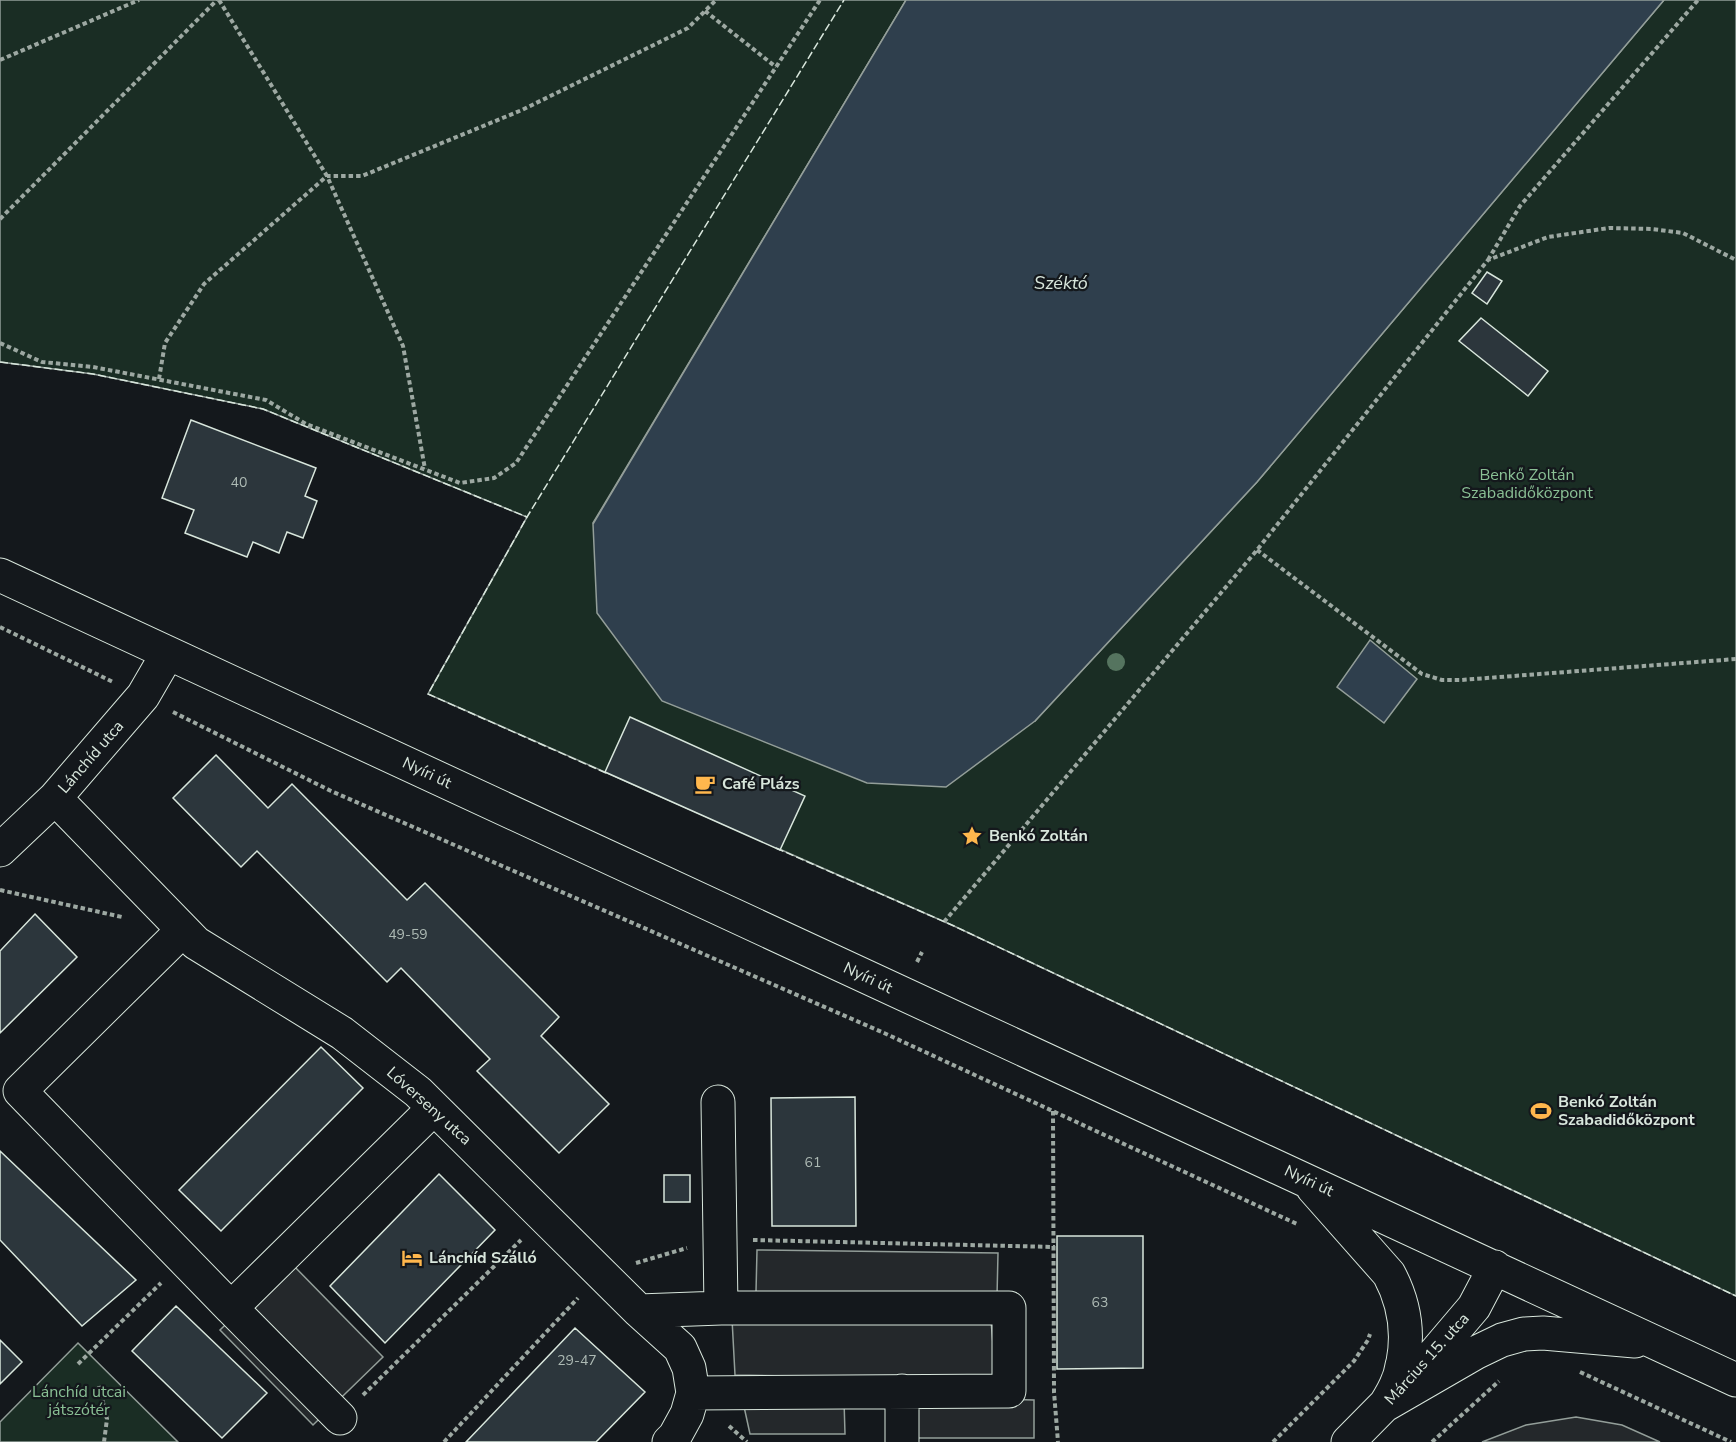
<svg xmlns="http://www.w3.org/2000/svg" width="1736" height="1442" font-family="'Nunito Sans',sans-serif">
  <rect width="100%" height="100%" fill="#14181c"/>
  <path fill="#1a2d24" stroke="#939e99" stroke-width="1.5" d="M0 0H906L593 523 1035 721 1257 482 1664 0H1736V1296L954 926 428 694 527 517 263 409 93 374 0 362Z
    M78 1343 178 1442H0V1422Z"/>
  <path fill="#24282b" stroke="#939e99" stroke-width="1.5" d="M757 1250 998 1253 997 1297 756 1292Z
    M290 1262 383 1357 313 1425 220 1330Z
    M732 1319 991 1321 996 1380 735 1375Z
    M915 1397 1034 1400V1438H915Z
    M844 1400 845 1434H750L743 1402Z
    M1576 1417 1622 1425 1660 1442H1482L1526 1425Z"/>
  <path fill="#2f3f4d" stroke="#939e99" stroke-width="1.5" d="M906 0H1664L1257 482 1035 721 946 787 867 783 662 701 597 613 593 524Z
    M1370 640 1417 679 1384 723 1337 687Z"/>
  <path fill="#2c363c" stroke="#d8e6dc" stroke-width="1.5" d="M1487 272 1502 281 1487 304 1472 293Z
    M1481 318 1548 371 1528 396 1459 341Z
    M191 420 316 468 305 496 317 501 303 538 287 532 279 553 253 542 247 557 185 533 194 510 162 498Z
    M630 717 805 796 780 850 605 772Z
    M216 755 268 808 292 784 407 900 425 883 559 1017 541 1036 609 1104 559 1153 477 1071 490 1059 401 968 387 982 257 851 241 867 173 798Z
    M35 914 77 957 0 1033V951Z
    M321 1047 363 1088 221 1231 179 1190Z
    M855 1097 856 1226H772L771 1098Z
    M0 1151 136 1280 82 1326 0 1240Z
    M439 1174 495 1230 385 1343 330 1286Z
    M664 1175H690V1202H664Z
    M1057 1236H1143V1368L1057 1369Z
    M176 1306 267 1393 222 1438 132 1351Z
    M575 1328 645 1392 596 1442H466Z
    M0 1340 22 1362 0 1384Z"/>
  <g fill="none" stroke-linecap="round" stroke-linejoin="round">
    <g stroke="#d8e6dc" stroke-width="35">
      <path id="minor" d="M0 575 1736 1380
        M55 798 196 943 342 1033 418 1092 639 1311 680 1348 689 1368 693 1393 687 1414 675 1436 669 1442
        M0 850 55 798 143 696 168 653
        M183 930 20 1091 231 1308 434 1108
        M718 1102 721 1308
        M1313 1188 1389 1274C1404 1302 1409 1331 1403 1362 1401 1368 1401 1374 1398 1380 1395 1389 1390 1397 1385 1405
        M231 1308 340 1418
        M639 1311 721 1308H1009V1391L693 1393
        M902 1391V1442
        M1385 1405 1475 1353 1502 1340 1524 1334 1543 1333 1635 1341
        M1348 1442 1429 1360 1474 1307 1495 1267"/>
    </g>
    <path stroke="#9da8a2" stroke-width="4" stroke-dasharray="4.5 3" stroke-linecap="butt" d="M219 0 327 176 403 346 425 469
      M705 11 776 67
      M0 60 139 0
      M0 219 217 0
      M1488 260 1520 206 1698 0
      M0 343 42 362 93 367 266 400 306 424 460 483 494 478 516 463 820 0
      M159 379 165 343 204 284 327 176H362L522 110 688 28 716 0
      M1257 550 1422 674 1442 680H1461L1736 659
      M0 627 113 682
      M173 712 331 791 884 1033 1297 1224
      M0 890 122 917
      M944 922 1257 550 1488 260 1548 237 1609 228 1652 229 1683 233 1736 260
      M917 962 922 952
      M1053 1111 1054 1392 1058 1442
      M753 1240 1055 1247
      M636 1263 687 1248
      M78 1364 161 1283
      M1580 1372 1731 1442
      M99 1386 107 1419 104 1442
      M363 1395 521 1240
      M729 1426 747 1442
      M444 1442 578 1298
      M1273 1442 1354 1361 1368 1340 1370 1334
      M1432 1442 1499 1381"/>
    <use href="#minor" stroke="#14181c" stroke-width="33"/>
    <path stroke="#d8e6dc" stroke-width="1.5" stroke-dasharray="8 3" stroke-linecap="butt" d="M0 362 93 374 263 409 527 517
      M606 773 428 694 527 517 844 0
      M776 848 954 926 1736 1296"/>
  </g>
  <circle fill="#55745f" cx="1116" cy="662" r="9"/>
  <defs>
    <g id="cafe-bare" transform="scale(1.62)"><path d="M-5.5-4.5H6V0H3Q3 3.5 0 3.5H-2.5Q-5.5 3.5-5.5 0ZM3-3.2v2h1.7v-2ZM-6 4.5H4V6H-6Z" fill="#ffb74d" stroke="#14181c" stroke-width="2.5" paint-order="stroke"/></g>
    <g id="sight-bare" transform="scale(1.62)"><path d="M0-6L1.8-2.2L6-1.7L2.9 1.2L3.7 5.4L0 3.3L-3.7 5.4L-2.9 1.2L-6-1.7L-1.8-2.2Z" fill="#ffb74d" stroke="#14181c" stroke-width="2.5" paint-order="stroke"/></g>
    <g id="stadium-bare" transform="scale(1.62)"><path d="M0-5a6.5 5 0 1 0 0 10a6.5 5 0 1 0 0-10ZM-3.5-1.8h7v3.6h-7Z" fill="#ffb74d" stroke="#14181c" stroke-width="2.5" paint-order="stroke"/></g>
    <g id="hotel-bare" transform="scale(1.62)"><path d="M-6-4.5h1.5V1H6V5H4.5V3h-9V5H-6ZM-4 0a1.8 1.8 0 1 1 3.6 0ZM.5 0V-2.5h3Q6-2.5 6 0Z" fill="#ffb74d" stroke="#14181c" stroke-width="2.5" paint-order="stroke"/></g>
  </defs>
  <g fill-rule="evenodd">
    <use href="#cafe-bare" x="705" y="784"/>
    <use href="#sight-bare" x="972" y="836"/>
    <use href="#stadium-bare" x="1541" y="1111"/>
    <use href="#hotel-bare" x="412" y="1258"/>
  </g>
  <g text-anchor="middle" dominant-baseline="central" stroke-width="4.5" stroke-linejoin="round" paint-order="stroke">
    <g font-size="14" fill="#adbab4">
      <text x="239" y="482">40</text>
      <text x="408" y="934">49-59</text>
      <text x="813" y="1162">61</text>
      <text x="1100" y="1302">63</text>
      <text x="577" y="1360">29-47</text>
    </g>
    <g font-size="16" fill="#8ac095" stroke="#14181c">
      <text x="1527" y="475">Benkő Zoltán<tspan x="1527" dy="18">Szabadidőközpont</tspan></text>
      <text x="79" y="1392">Lánchíd utcai<tspan x="79" dy="18">játszótér</tspan></text>
    </g>
    <g font-size="16" fill="#d8e6dc" stroke="#14181c">
      <text transform="translate(91 757) rotate(-49)">Lánchíd utca</text>
      <text transform="translate(427 773) rotate(25)">Nyíri út</text>
      <text transform="translate(868 978) rotate(25)">Nyíri út</text>
      <text transform="translate(429 1106) rotate(42)">Lóverseny utca</text>
      <text transform="translate(1309 1181) rotate(25)">Nyíri út</text>
      <text transform="translate(1427 1359) rotate(-48)">Március 15. utca</text>
    </g>
    <g font-size="16" font-weight="bold" fill="#d8e6dc" stroke="#14181c" text-anchor="start">
      <text x="722" y="784">Café Plázs</text>
      <text x="989" y="836">Benkó Zoltán</text>
      <text x="1558" y="1102">Benkó Zoltán<tspan x="1558" dy="18">Szabadidőközpont</tspan></text>
      <text x="429" y="1258">Lánchíd Szálló</text>
    </g>
    <g font-size="18" font-style="italic" fill="#d8e6dc" stroke="#14181c">
      <text x="1061" y="283">Széktó</text>
    </g>
  </g>
</svg>
